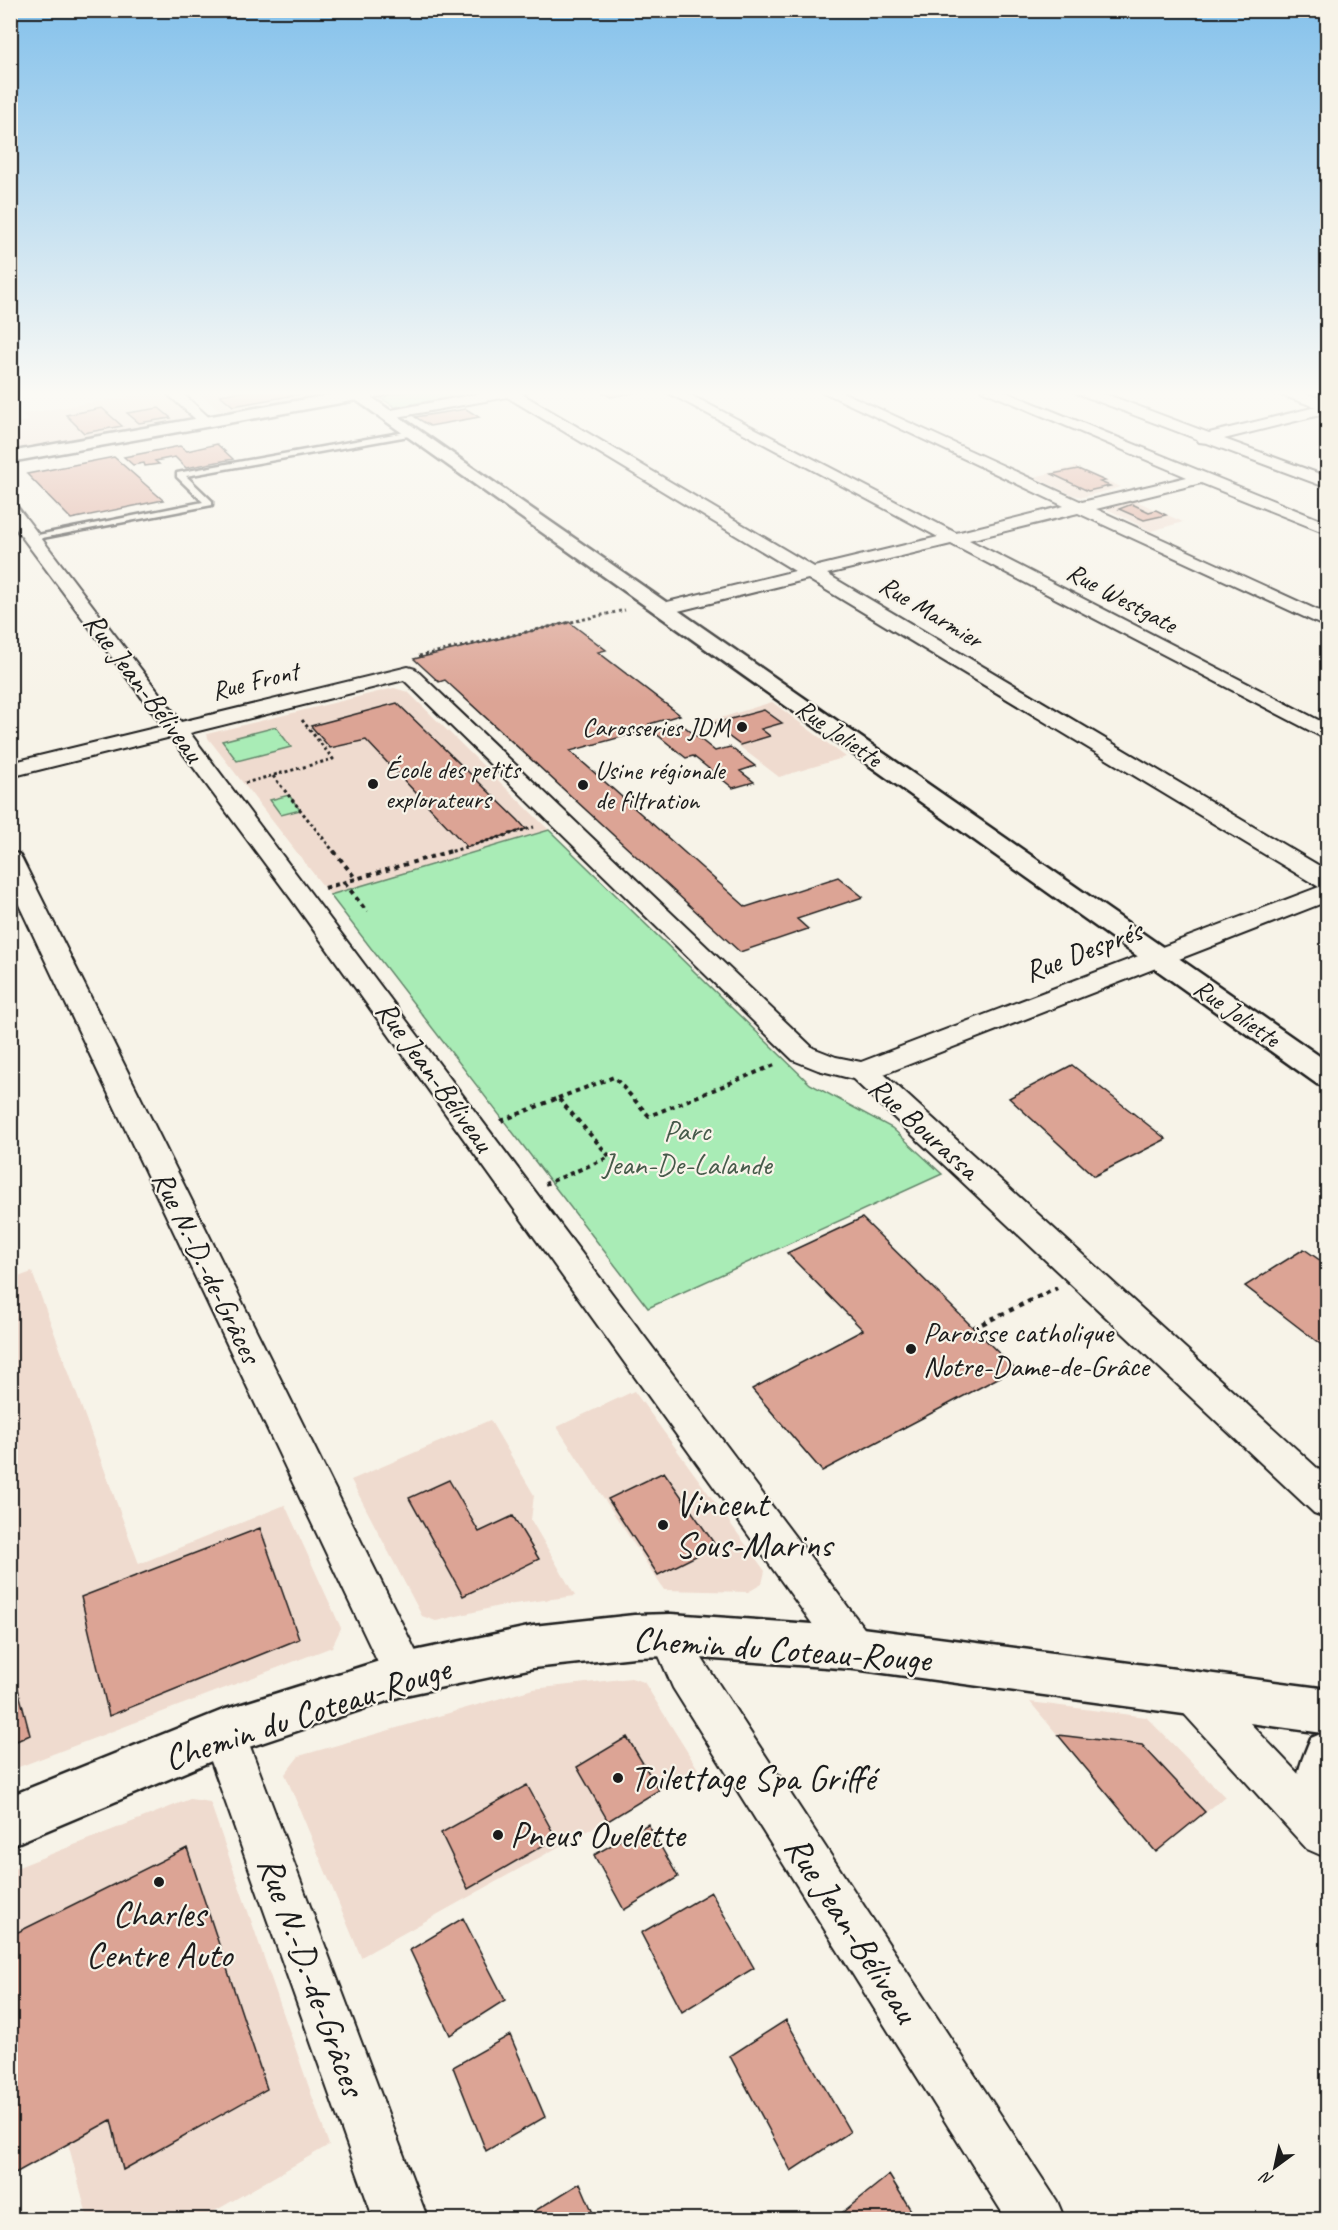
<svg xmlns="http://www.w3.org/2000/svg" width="1338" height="2230" font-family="Caveat,sans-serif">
  <rect width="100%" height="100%" fill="#f7f3e8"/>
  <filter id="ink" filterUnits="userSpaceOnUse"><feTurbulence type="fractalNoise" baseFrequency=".0167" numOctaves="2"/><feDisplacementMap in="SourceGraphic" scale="12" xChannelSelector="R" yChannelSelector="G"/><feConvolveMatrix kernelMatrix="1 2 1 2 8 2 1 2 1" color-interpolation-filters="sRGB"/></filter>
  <g filter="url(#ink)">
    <path fill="#efdbcf" d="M194 390H334L336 392 229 412 221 411Z
      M163 391 191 417 186 420 11 450V424L28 421 22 414Z
      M1075 467 1121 487 1083 497 1073 495 1034 477Z
      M1134 500 1183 522 1151 531 1105 508Z
      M394 688 408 692 549 830 330 895 208 738 207 734Z
      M772 702 846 757 779 777 708 722Z
      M32 1272 139 1564 285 1505 341 1628 332 1647 11 1770 10 1280Z
      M634 1391 765 1571 762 1584 748 1592 664 1590 557 1427Z
      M490 1420 534 1495 531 1520 575 1596 499 1606 436 1621 422 1616 351 1480Z
      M631 1678 644 1682 698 1769 361 1957 285 1774 299 1756 533 1689Z
      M1030 1702 1146 1717 1225 1797 1156 1852Z
      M190 1799 210 1802 329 2145 201 2219H88L68 2143 11 2176V1870Z"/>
    <path fill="#a9ecb6" stroke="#628469" stroke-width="1.5" d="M418 390H490L395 407 379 397Z
      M276 727 291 747 237 761 222 741Z
      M289 795 300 810 281 815 270 800Z
      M549 830 810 1084 892 1128 942 1174 648 1308 330 895Z"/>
    <path fill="#dca495" stroke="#1c1c1c" stroke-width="1.5" d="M250 390H324L233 406 220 395Z
      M598 390H647L611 397Z
      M102 408 122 426 84 433 66 415Z
      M159 408 171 418 139 423 127 413Z
      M466 409 479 417 430 426 415 417Z
      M217 444 233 459 186 468 175 457 155 461 159 464 145 466 144 463 133 465 124 457 180 446 187 451Z
      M114 457 163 500 71 519 27 474Z
      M1078 469 1105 481 1100 482 1110 486 1088 491 1052 474Z
      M1132 504 1149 512 1156 510 1166 515 1144 520 1119 509Z
      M569 622 606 650 598 652 680 715 649 724 656 730 680 723 715 751 730 747 755 766 740 771 754 782 733 788 693 756 686 758 650 729 570 751 746 907 838 877 863 897 797 919 808 929 740 952 445 680 439 682 414 659Z
      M397 703 518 820 526 829 467 847 366 740 330 748 311 726Z
      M764 710 782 723 761 729 770 736 740 745 712 724Z
      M1072 1065 1166 1139 1094 1176 1009 1098Z
      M862 1218 1015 1369 822 1471 752 1389 863 1330 787 1253Z
      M1304 1249 1328 1266V1350L1245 1286Z
      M664 1472 716 1546 658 1575 608 1499Z
      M449 1480 479 1532 513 1516 539 1559 463 1596 409 1498Z
      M260 1528 299 1639 109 1716 81 1597Z
      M10 1658 30 1735 10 1744Z
      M1058 1735 1142 1745 1205 1812 1156 1852Z
      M627 1737 659 1790 608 1821 577 1767Z
      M527 1785 556 1838 468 1889 441 1833Z
      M648 1824 678 1877 624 1910 594 1855Z
      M187 1848 267 2089 123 2170 111 2120 10 2176V1936Z
      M711 1892 754 1968 682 2012 641 1933Z
      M463 1918 505 2000 450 2035 410 1950Z
      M786 2020 850 2132 791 2171 730 2056Z
      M510 2035 545 2117 486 2151 453 2067Z
      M889 2175 917 2220H833Z
      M580 2183 596 2220H520Z"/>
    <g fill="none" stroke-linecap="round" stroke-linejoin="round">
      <g stroke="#1c1c1c" stroke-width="5">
        <path id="service" d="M411 431 415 433 414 435 186 476 212 501V505L32 540 28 537 203 502 177 477V473Z"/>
      </g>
      <g stroke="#1c1c1c" stroke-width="4">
        <path id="minor" d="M163 390H179L214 422 207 426 202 425Z
          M498 390H530L522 394 814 567 938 537 663 390H681L956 533 1064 506 819 390H838L1082 502 1187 477 981 390H1001L1328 523V534L1201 483 1096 509 1328 615V628L1078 513 969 540 1328 725V740L951 544 827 574 1328 871V901L884 1074 1328 1478V1518L1314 1513 853 1079 818 1070 793 1060 404 680 190 733 869 1635 875 1648 869 1661 854 1667 839 1661 292 900 171 737 10 777V763L163 726 10 521V504L16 505 181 722 408 667 415 669 813 1048 836 1057 861 1062 1319 887 808 579 662 615 655 613 653 609 655 605 795 571 507 397 386 419 379 415 386 411Z
          M1074 390H1095L1209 433 1316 407 1276 393 1274 390H1296L1328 401V413L1224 439 1328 477V488L1207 443 1199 442 1197 439 1076 393Z
          M10 852 19 854 22 859 420 1660 426 1674 420 1688 405 1693 390 1688 10 886Z
          M671 1616 686 1622 703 1660 1057 2201 1065 2220H1007L673 1688 650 1635 656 1622Z
          M1193 1673 1208 1679 1328 1805V1854L1323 1856 1307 1849 1178 1707 1172 1693 1178 1679Z
          M223 1712 238 1718 245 1733 428 2220H374L201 1733 208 1718Z"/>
      </g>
      <g stroke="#1c1c1c" stroke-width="5">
        <path id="tertiary" d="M342 390H361L1328 1062V1087L1317 1084Z
          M671 1614 854 1627 1328 1689V1854L1310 1847C1291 1801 1291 1783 1311 1738L1323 1733 854 1669 671 1656 634 1657 533 1668 405 1695 228 1754 10 1846V1796L223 1710 405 1653 533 1626 634 1615Z"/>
      </g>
      <g stroke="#1c1c1c" stroke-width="5">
        <path id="secondary" d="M357 390H393L385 395 10 462V452Z"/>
      </g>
      <path stroke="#1c1c1c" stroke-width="3" stroke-dasharray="3 3" stroke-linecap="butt" d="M419 656 625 610
        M273 776 335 853
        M245 783 333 759 302 720
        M446 853 534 827"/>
      <path stroke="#1c1c1c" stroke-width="4" stroke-dasharray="4.5 4.5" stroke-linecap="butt" d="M334 851 356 879
        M345 883 367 912
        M325 888 451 851
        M558 1098 614 1077 649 1116 777 1064
        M501 1121 558 1098 610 1157 545 1184"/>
      <path stroke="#1c1c1c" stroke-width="4.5" stroke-dasharray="5 5" stroke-linecap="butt" d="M973 1328 1057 1288"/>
      <use href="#service" fill="#f7f3e8" fill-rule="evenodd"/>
      <use href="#minor" fill="#f7f3e8" fill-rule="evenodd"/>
      <use href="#tertiary" fill="#f7f3e8" fill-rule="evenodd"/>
      <use href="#secondary" fill="#f7f3e8" fill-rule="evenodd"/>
    </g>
  </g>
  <linearGradient id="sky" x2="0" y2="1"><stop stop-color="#84c1eb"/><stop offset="0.56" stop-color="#fbfaf5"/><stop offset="1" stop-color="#fbfaf5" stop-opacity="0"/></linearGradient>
  <rect width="1338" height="702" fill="url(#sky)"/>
  <g fill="#1c1c1c" stroke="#f7f3e8" stroke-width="2">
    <circle cx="742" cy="727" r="6"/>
    <circle cx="373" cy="784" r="6"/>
    <circle cx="583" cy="785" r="6"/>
    <circle cx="911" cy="1349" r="6"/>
    <circle cx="663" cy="1525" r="6"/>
    <circle cx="618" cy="1778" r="6"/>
    <circle cx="498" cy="1835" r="6"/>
    <circle cx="159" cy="1882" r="6"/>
  </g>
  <g text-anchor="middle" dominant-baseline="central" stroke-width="4.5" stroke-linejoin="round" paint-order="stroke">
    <g font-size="26" fill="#1c1c1c" stroke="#f7f3e8">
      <text transform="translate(1122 598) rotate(28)">Rue Westgate</text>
      <text transform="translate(931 612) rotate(31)">Rue Marmier</text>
      <text transform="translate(255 681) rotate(-14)">Rue Front</text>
      <text transform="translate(839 733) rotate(35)">Rue Joliette</text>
      <text transform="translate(1237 1013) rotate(35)">Rue Joliette</text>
    </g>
    <g font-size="26" fill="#1c1c1c" stroke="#f7f3e8" text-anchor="start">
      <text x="730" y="727" text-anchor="end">Carosseries JDM</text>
      <text x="385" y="769">École des petits<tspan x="385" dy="30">explorateurs</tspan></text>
      <text x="595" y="770">Usine régionale<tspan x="595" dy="30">de filtration</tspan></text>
    </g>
    <g font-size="30" fill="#1c1c1c" stroke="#f7f3e8">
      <text transform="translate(144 687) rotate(53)">Rue Jean-Béliveau</text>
      <text transform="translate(1083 951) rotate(-21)">Rue Després</text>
      <text transform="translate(435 1076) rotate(54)">Rue Jean-Béliveau</text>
      <text transform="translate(924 1128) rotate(42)">Rue Bourassa</text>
      <text transform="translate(207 1267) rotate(64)">Rue N.-D.-de-Grâces</text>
    </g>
    <g font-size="30" fill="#465a4a" stroke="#f7f3e8">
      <text x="687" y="1130">Parc<tspan x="687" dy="34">Jean-De-Lalande</tspan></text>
    </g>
    <g font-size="30" fill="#1c1c1c" stroke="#f7f3e8" text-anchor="start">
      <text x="923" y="1332">Paroisse catholique<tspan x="923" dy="34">Notre-Dame-de-Grâce</tspan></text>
    </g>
    <g font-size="36" fill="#1c1c1c" stroke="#f7f3e8" text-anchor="start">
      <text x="675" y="1504">Vincent<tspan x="675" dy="41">Sous-Marins</tspan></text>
      <text x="630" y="1778">Toilettage Spa Griffé</text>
      <text x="510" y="1835">Pneus Ouelette</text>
      <text x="159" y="1914" text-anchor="middle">Charles<tspan x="159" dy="41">Centre Auto</tspan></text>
    </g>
    <g font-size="36" fill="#1c1c1c" stroke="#f7f3e8">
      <text transform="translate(782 1649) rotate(4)">Chemin du Coteau-Rouge</text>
      <text transform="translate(307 1713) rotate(-18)">Chemin du Coteau-Rouge</text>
      <text transform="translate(852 1929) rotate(57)">Rue Jean-Béliveau</text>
      <text transform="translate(312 1976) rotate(70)">Rue N.-D.-de-Grâces</text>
    </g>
  </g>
  <rect width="1338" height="2230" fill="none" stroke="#f7f3e8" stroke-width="36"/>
  <rect x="18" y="18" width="1302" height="2194" fill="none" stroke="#1c1c1c" stroke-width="2" filter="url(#ink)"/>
  <g transform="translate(1275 2167) rotate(213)" stroke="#f7f3e8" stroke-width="4.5" paint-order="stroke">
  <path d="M0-4.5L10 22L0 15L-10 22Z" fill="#1c1c1c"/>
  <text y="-9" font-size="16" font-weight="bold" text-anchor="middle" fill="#1c1c1c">N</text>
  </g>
</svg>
